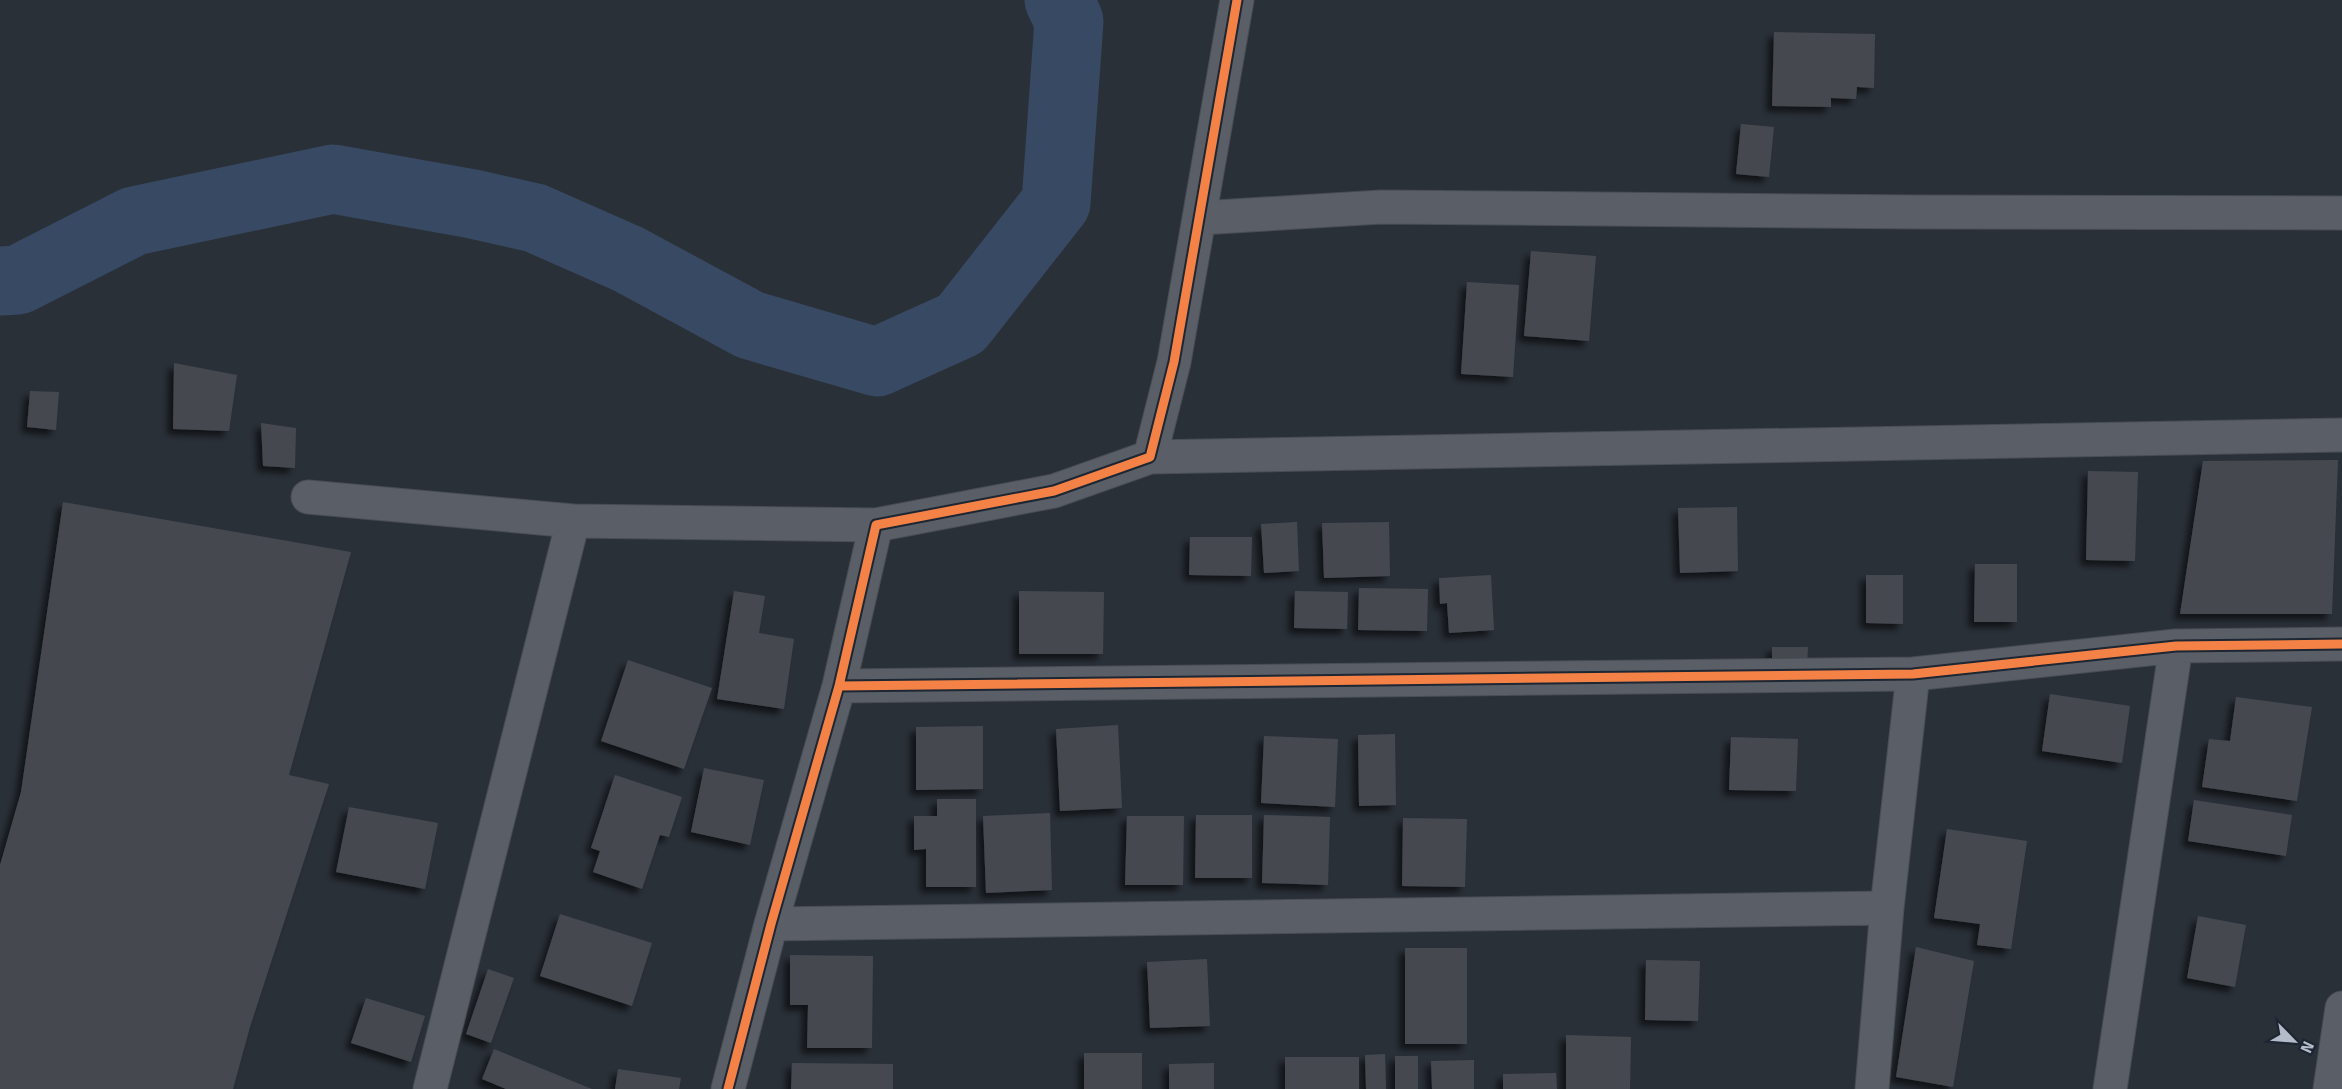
<svg xmlns="http://www.w3.org/2000/svg" width="2342" height="1089" font-family="'Fira Sans',sans-serif">
  <defs>
    <filter id="shadow"><feDropShadow dx="-5.5" dy="5.5" stdDeviation="3" flood-color="#0009"/></filter>
  </defs>
  <rect width="100%" height="100%" fill="#2a3038"/>
  <g fill="none" stroke-linecap="round" stroke-linejoin="round">
    <path stroke="#384963" stroke-width="69" d="M0 281 18 280 134 221 333 179 473 204 535 218 628 259 750 325 877 362 961 324 1056 203 1069 21 1059 0"/>
  </g>
  <path fill="#444950" filter="url(#shadow)" d="M1774 32 1875 34 1874 88 1857 87 1856 99 1831 98V107L1772 106Z
    M1741 124 1774 127 1769 177 1736 174Z
    M1531 251 1596 256 1589 341 1524 336Z
    M1467 282 1519 285 1513 377 1461 374Z
    M174 363 237 375 229 431 173 429Z
    M30 391 59 392 56 430 27 427Z
    M261 423 296 428 295 468 263 466Z
    M2338 460 2332 614H2180L2203 461Z
    M2088 471 2138 472 2135 561 2086 560Z
    M63 502 351 552 289 775 329 784 250 1027 233 1089H0V865L21 792Z
    M1737 507 1738 571 1680 573 1678 508Z
    M1297 522 1299 571 1264 573 1261 524Z
    M1389 522 1390 576 1324 578 1322 523Z
    M1190 537H1252L1251 576 1189 575Z
    M1975 564H2017V622H1974Z
    M1491 575 1494 630 1449 633 1447 603 1440 604 1439 578Z
    M1866 575H1903V624L1866 623Z
    M1359 588 1428 589 1427 631 1358 630Z
    M734 591 765 596 759 633 794 639 784 709 717 699Z
    M1019 591 1104 592 1103 654H1019Z
    M1295 591 1348 592 1347 629 1294 628Z
    M1772 647H1808L1807 667 1772 666Z
    M628 660 712 688 684 769 601 741Z
    M2050 694 2130 706 2122 763 2042 751Z
    M2236 697 2312 707 2297 801 2202 787 2209 739 2230 741Z
    M1118 725 1122 808 1060 811 1056 729Z
    M983 726V789L916 790V727Z
    M1395 734 1396 805 1359 806 1358 735Z
    M1264 736 1338 739 1335 807 1261 803Z
    M1731 737 1798 739 1796 791 1729 790Z
    M704 768 764 780 750 845 691 832Z
    M615 775 682 797 669 837 660 835 642 889 593 872 600 851 591 848Z
    M937 799H976V887H926V849L914 850V816H937Z
    M2194 800 2292 815 2286 856 2188 841Z
    M349 807 438 823 425 889 336 872Z
    M1050 813 1052 890 986 893 983 816Z
    M1196 815H1252V878H1195Z
    M1264 815 1330 817 1328 885 1262 883Z
    M1127 816H1184L1183 885H1125Z
    M1403 818 1467 819 1465 887 1402 886Z
    M1947 829 2027 841 2011 949 1977 945 1980 924 1934 918Z
    M560 914 652 943 632 1006 540 976Z
    M2198 916 2246 925 2235 987 2187 978Z
    M1916 947 1974 961 1953 1087 1896 1077Z
    M1405 948H1467V1044H1405Z
    M790 955 873 956 872 1048H807L808 1005H790Z
    M1207 959 1210 1026 1150 1028 1147 962Z
    M1646 960 1700 961 1698 1021 1645 1020Z
    M488 969 514 978 491 1043 466 1034Z
    M366 998 425 1016 411 1062 351 1043Z
    M1566 1035 1631 1037 1630 1089H1566Z
    M494 1049 592 1089H506L482 1079Z
    M1084 1053H1142V1089H1084Z
    M1385 1054 1386 1089H1366L1365 1055Z
    M1395 1056H1418V1089H1395Z
    M1285 1057H1359V1089H1285Z
    M1474 1060V1089H1432L1431 1061Z
    M792 1063 893 1064V1089H791Z
    M1214 1063V1089H1169V1064Z
    M618 1069 681 1078 679 1089H615Z
    M1556 1073 1557 1089H1503V1074Z"/>
  <g fill="none" stroke-linecap="round" stroke-linejoin="round">
    <g stroke="#484c53" stroke-width="35">
      <path id="minor" d="M1200 218 1381 207 1919 212 2342 213
        M1150 457 2342 435
        M308 497 573 521
        M839 686 1913 674 2176 646 2342 644
        M771 924 1887 908
        M430 1089 573 521 876 525
        M728 1089 771 924 839 686 876 525 1054 491 1150 457 1174 362 1237 0
        M1872 1089 1887 908 1913 674
        M2110 1089 2176 646
        M2330 1089 2342 1008"/>
    </g>
    <use href="#minor" stroke="#5a5e66" stroke-width="33"/>
    <g stroke="#1d2633" stroke-width="13">
      <path id="cycleway" d="M839 686 1913 674 2176 646 2342 644
        M728 1089 771 924 839 686 876 525 1054 491 1150 457 1174 362 1237 0"/>
    </g>
    <use href="#cycleway" stroke="#f48246" stroke-width="9"/>
  </g>
  <g transform="translate(2294 1041) rotate(115)" stroke="#1d2633" stroke-width="4.5" paint-order="stroke">
  <path d="M0-4.5L10 22L0 15L-10 22Z" fill="#b4bcc9"/>
  <text y="-9" font-size="16" font-weight="bold" text-anchor="middle" fill="#b4bcc9">N</text>
  </g>
</svg>
